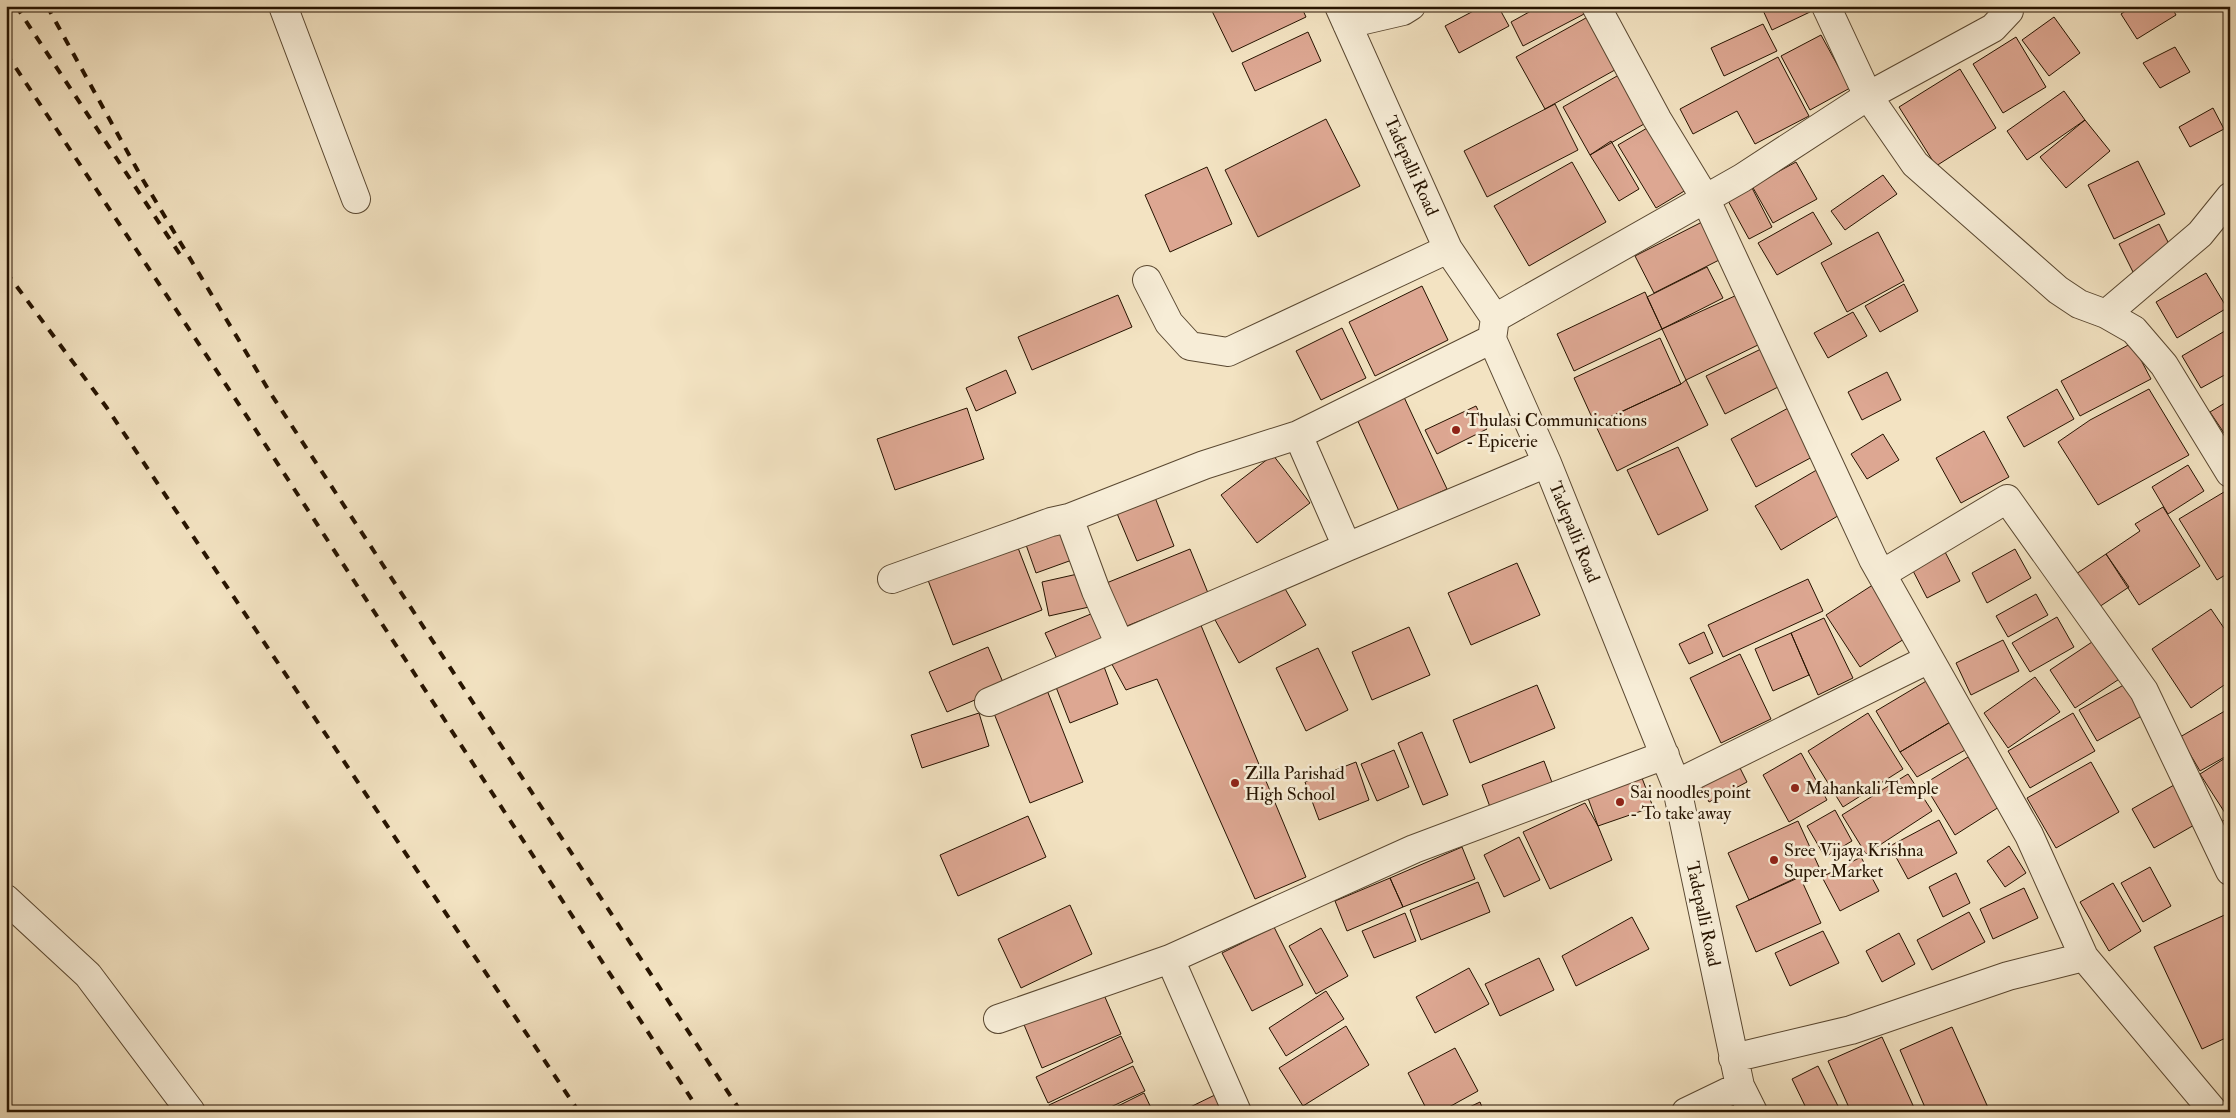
<svg xmlns="http://www.w3.org/2000/svg" width="2236" height="1118" font-family="'IM FELL Double Pica',serif">
  <rect width="100%" height="100%" fill="#f3e3c2"/>
  <filter id="stains"><feTurbulence type="fractalNoise" baseFrequency=".004" numOctaves="4"/><feColorMatrix values="0 0 0 0 .2 0 0 0 0 .09 0 0 0 0 .02 0 0 0 .5 -.17"/></filter>
  <radialGradient id="worn" r=".72"><stop offset=".6" stop-color="#630" stop-opacity="0"/><stop offset="1" stop-color="#630" stop-opacity=".3"/></radialGradient>
  <path fill="#dda792" stroke="#261300" d="M1218 6H1301L1306 17 1232 52 1211 9Z
    M1483 6H1498L1509 26 1459 53 1445 26Z
    M1540 6H1583L1586 13 1523 46 1511 22Z
    M1761 6H1807L1810 12 1772 30Z
    M2133 6H2171L2176 15 2137 39 2121 14Z
    M1593 14 1622 66 1545 109 1516 57Z
    M2054 17 2080 53 2049 76 2022 40Z
    M1763 24 1777 51 1724 76 1711 48Z
    M1308 32 1321 61 1255 91 1242 63Z
    M1821 35 1850 88 1810 110 1781 56Z
    M2016 37 2046 87 2003 113 1973 64Z
    M2175 47 2190 72 2160 88 2143 63Z
    M1778 57 1809 116 1755 144 1737 111 1693 134 1680 109Z
    M1960 69 1996 128 1936 166 1899 107Z
    M1624 72 1651 120 1590 155 1563 107Z
    M2064 91 2085 120 2027 160 2007 131Z
    M1555 104 1578 150 1487 197 1464 151Z
    M2213 108 2224 129 2190 147 2179 127Z
    M1326 119 1360 186 1258 237 1225 170Z
    M2085 120 2110 151 2066 188 2040 157Z
    M1654 124 1691 187 1656 208 1618 145Z
    M1611 141 1639 189 1619 201 1590 155Z
    M2138 161 2165 214 2114 239 2088 185Z
    M1572 162 1606 222 1529 266 1494 206Z
    M1796 162 1817 199 1773 223 1752 186Z
    M1207 167 1232 224 1170 252 1145 195Z
    M1883 175 1897 194 1845 230 1831 211Z
    M1751 186 1772 227 1749 239 1727 199Z
    M1813 212 1832 244 1777 275 1758 243Z
    M1706 220 1725 257 1654 293 1635 256Z
    M2159 224 2179 264 2139 284 2119 244Z
    M1878 232 1904 281 1847 312 1821 263Z
    M1707 267 1723 298 1662 329 1647 297Z
    M2206 273 2227 308 2177 338 2156 302Z
    M1904 284 1918 311 1880 332 1865 306Z
    M1422 286 1448 340 1375 376 1349 322Z
    M1645 292 1662 329 1574 371 1557 334Z
    M1118 295 1132 327 1032 370 1018 337Z
    M1737 295 1760 344 1686 380 1662 329Z
    M1853 312 1867 336 1828 358 1814 333Z
    M1342 328 1366 378 1321 400 1296 351Z
    M2230 328V372L2201 388 2182 356Z
    M1660 338 1681 384 1595 424 1574 378Z
    M2132 343 2151 379 2080 416 2061 381Z
    M1761 349 1780 386 1725 414 1706 376Z
    M1006 370 1016 393 976 411 966 388Z
    M1887 372 1901 400 1862 420 1848 392Z
    M1686 380 1708 425 1617 471 1595 424 1681 384Z
    M2057 389 2074 419 2024 447 2007 417Z
    M2149 389 2189 455 2098 505 2058 442 2090 420Z
    M1403 395 1447 489 1399 511 1356 417Z
    M2230 400V442L2210 412Z
    M1476 406 1487 429 1437 454 1425 430Z
    M1790 407 1816 455 1756 487 1731 439Z
    M967 408 984 459 895 490 877 439Z
    M1984 431 2009 477 1961 503 1936 458Z
    M1883 434 1899 460 1867 479 1851 454Z
    M1678 447 1708 510 1658 535 1627 470Z
    M1273 455 1310 503 1257 543 1221 495Z
    M2188 465 2204 491 2168 514 2152 487Z
    M1820 468 1846 511 1781 550 1755 506Z
    M2229 489 2230 572 2217 580 2179 519Z
    M1154 495 1174 546 1137 561 1116 511Z
    M2163 507 2200 566 2139 605 2106 554 2140 531 2135 524Z
    M1063 530 1072 560 1036 573 1025 542Z
    M1015 540 1042 610 953 645 926 575Z
    M1943 548 1960 581 1927 598 1910 565Z
    M1190 549 1208 593 1122 628 1104 584Z
    M2015 549 2031 578 1987 603 1972 573Z
    M2106 554 2129 587 2099 607 2076 574Z
    M1517 563 1540 615 1471 645 1448 593Z
    M1082 573 1089 607 1049 616 1042 582Z
    M1808 579 1823 611 1723 657 1708 625Z
    M1882 579 1912 634 1860 667 1826 615Z
    M1280 580 1306 625 1239 663 1214 618Z
    M2036 594 2048 615 2008 637 1996 616Z
    M2211 609 2230 637V681L2191 708 2152 649Z
    M1098 611 1110 638 1058 661 1045 633Z
    M2057 617 2074 647 2030 672 2012 643Z
    M1824 618 1853 678 1818 695 1791 633Z
    M1200 623 1306 877 1255 899 1157 679 1126 690 1108 657Z
    M1409 627 1430 675 1372 700 1352 652Z
    M1704 632 1713 653 1689 664 1679 644Z
    M1791 633 1809 675 1773 691 1755 649Z
    M2101 636 2127 674 2075 708 2050 670Z
    M2003 640 2019 671 1971 695 1956 663Z
    M988 647 1005 687 947 712 929 672Z
    M1318 648 1348 710 1306 731 1276 668Z
    M1740 654 1771 719 1721 743 1690 678Z
    M1103 664 1118 704 1070 723 1054 682Z
    M2035 677 2060 712 2008 748 1984 713Z
    M1928 680 1952 721 1900 752 1876 711Z
    M2129 682 2147 713 2097 741 2079 710Z
    M1045 685 1083 782 1030 803 991 706Z
    M1537 685 1555 728 1470 763 1453 720Z
    M2230 708V754L2200 771 2180 737Z
    M979 713 989 746 922 768 911 735Z
    M1868 713 1903 769 1843 807 1808 751Z
    M2073 713 2095 751 2030 788 2008 751Z
    M1952 721 1967 749 1917 777 1900 752Z
    M1422 732 1448 795 1423 805 1398 743Z
    M1394 750 1409 787 1377 801 1361 764Z
    M1801 753 1827 800 1789 822 1763 775Z
    M2230 755V810L2225 813 2200 774Z
    M1968 757 1999 807 1955 835 1924 784Z
    M1544 761 1556 793 1494 818 1482 785Z
    M1356 762 1369 800 1319 820 1305 782Z
    M1737 762 1747 782 1709 802 1699 782Z
    M2091 762 2119 812 2056 848 2027 798Z
    M1908 774 1932 811 1866 854 1842 815Z
    M1642 778 1653 807 1598 826 1588 798Z
    M2181 781 2203 820 2154 848 2132 809Z
    M1585 803 1598 826 1612 860 1550 889 1523 832Z
    M1835 810 1852 841 1825 857 1807 826Z
    M1028 816 1046 857 958 896 940 855Z
    M2230 817V842L2219 823Z
    M1939 820 1957 853 1908 879 1890 846Z
    M1798 821 1819 867 1749 900 1728 853Z
    M1519 837 1540 880 1504 897 1484 855Z
    M2009 846 2026 873 2005 887 1987 861Z
    M1462 847 1475 879 1403 907 1390 878Z
    M1861 857 1879 891 1840 911 1822 877Z
    M2150 867 2171 906 2143 922 2121 883Z
    M1956 873 1970 903 1943 917 1929 887Z
    M1800 877 1821 923 1756 952 1736 906Z
    M1390 878 1403 907 1347 931 1335 901Z
    M1478 882 1490 912 1421 940 1410 910Z
    M2113 883 2141 931 2109 951 2080 902Z
    M2024 888 2038 918 1993 939 1980 909Z
    M1070 905 1092 954 1021 988 998 939Z
    M1969 912 1985 942 1932 970 1917 940Z
    M1405 913 1416 941 1374 958 1362 931Z
    M2229 913 2230 1036 2202 1049 2154 947Z
    M1632 917 1649 949 1576 986 1562 956Z
    M1274 927 1303 985 1252 1011 1222 953Z
    M1321 928 1348 976 1316 994 1289 946Z
    M1823 931 1839 963 1790 986 1775 953Z
    M1899 933 1915 964 1882 982 1866 951Z
    M1539 958 1554 990 1500 1016 1485 984Z
    M1469 968 1489 1004 1435 1033 1416 997Z
    M1098 981 1121 1034 1042 1068 1020 1015Z
    M1326 991 1344 1019 1286 1056 1269 1028Z
    M1346 1026 1369 1065 1303 1106 1279 1068Z
    M1952 1027 1990 1112H1927L1900 1050Z
    M1121 1036 1133 1062 1048 1103 1036 1077Z
    M1882 1037 1916 1112H1851L1828 1061Z
    M1455 1048 1478 1091 1440 1112H1428L1408 1073Z
    M1133 1066 1145 1091 1100 1112H1052L1049 1105Z
    M1818 1066 1841 1112H1808L1792 1079Z
    M1221 1092 1230 1112H1180Z
    M1144 1093 1153 1112H1106Z
    M1480 1102 1484 1112H1459Z"/>
  <g fill="none" stroke-linecap="round" stroke-linejoin="round">
    <g stroke="#594730" stroke-width="30">
      <path id="minor" d="M283 6 356 199
        M1339 6 1448 249 1495 318 1492 339 1547 463 1676 784 1740 1086 1753 1112
        M1596 6 1657 119 1705 198 1873 559 2029 835 2084 957 2214 1112
        M1826 6 1868 96 1915 164 2058 290 2079 304 2106 314 2134 330 2164 365 2230 473
        M1347 24 1403 11 1411 6
        M1147 280 1169 323 1190 346 1228 352 1448 249
        M2106 314 2200 234 2230 197
        M1495 318 1742 178 1868 96 1993 28 2009 11 2005 6
        M1298 435 1347 547
        M1069 518 1096 591 1120 645
        M1882 574 2007 499 2144 691 2230 871
        M892 579 1051 522 1069 518 1204 465 1298 435 1492 339
        M989 702 1347 547 1547 463
        M1676 784 1929 659
        M6 899 88 975 191 1112
        M1170 959 1237 1112
        M998 1019 1170 959 1414 849 1665 755
        M1733 1058 1851 1030 2008 976 2084 957
        M1686 1112 1740 1086"/>
    </g>
    <use href="#minor" stroke="#f7edd7" stroke-width="28"/>
    <path stroke="#261300" stroke-width="4" stroke-dasharray="9 9" stroke-linecap="butt" d="M16 6 181 256
      M47 6 143 180 271 394 741 1112
      M6 53 244 412 700 1112
      M6 272 107 408 579 1112"/>
  </g>
  <g fill="#8f2418" stroke="#f7edd7" stroke-width="2">
    <circle cx="1456" cy="430" r="5"/>
    <circle cx="1235" cy="783" r="5"/>
    <circle cx="1795" cy="788" r="5"/>
    <circle cx="1620" cy="802" r="5"/>
    <circle cx="1774" cy="860" r="5"/>
  </g>
  <g text-anchor="middle" dominant-baseline="central" stroke-width="5" stroke-linejoin="round" paint-order="stroke">
    <g font-size="18" fill="#261300" stroke="#f7edd7">
      <text transform="translate(1411 166) rotate(66)">Tadepalli Road</text>
      <text transform="translate(1574 532) rotate(68)">Tadepalli Road</text>
      <text transform="translate(1703 914) rotate(78)">Tadepalli Road</text>
    </g>
    <g font-size="18" fill="#261300" stroke="#f7edd7" text-anchor="start">
      <text x="1466" y="420">Thulasi Communications<tspan x="1466" dy="21">- Epicerie</tspan></text>
      <text x="1245" y="773">Zilla Parishad<tspan x="1245" dy="21">High School</tspan></text>
      <text x="1805" y="788">Mahankali Temple</text>
      <text x="1630" y="792">Sai noodles point<tspan x="1630" dy="21">- To take away</tspan></text>
      <text x="1784" y="850">Sree Vijaya Krishna<tspan x="1784" dy="21">Super Market</tspan></text>
    </g>
  </g>
  <rect width="2236" height="1118" fill="none" stroke="#f3e3c2" stroke-width="25"/>
  <rect x="8" y="8" width="2221" height="1103" fill="none" stroke="#261300" stroke-width="2.5"/>
  <rect x="12" y="12" width="2211" height="1093" fill="none" stroke="#261300"/>
  <rect width="100%" height="100%" filter="url(#stains)"/>
  <rect width="100%" height="100%" fill="url(#worn)"/>
</svg>
